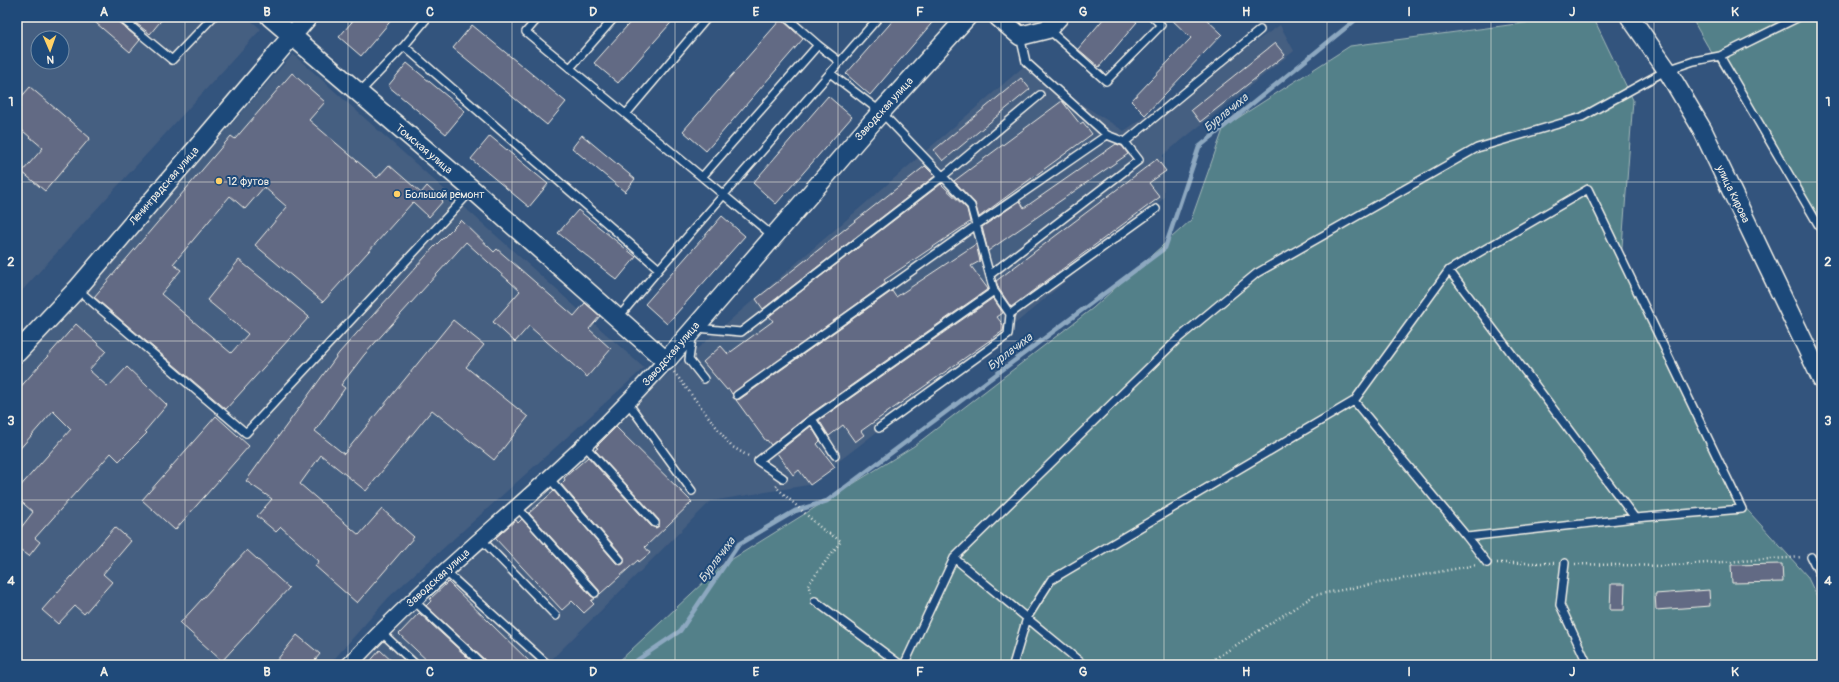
<svg xmlns="http://www.w3.org/2000/svg" width="1839" height="682" font-family="Pangolin,sans-serif">
  <rect width="100%" height="100%" fill="#33547d"/>
  <filter id="ink" filterUnits="userSpaceOnUse"><feTurbulence type="fractalNoise" baseFrequency=".025" numOctaves="2"/><feDisplacementMap in="SourceGraphic" scale="8" xChannelSelector="R" yChannelSelector="G"/><feConvolveMatrix kernelMatrix="1 2 1 2 8 2 1 2 1" color-interpolation-filters="sRGB"/></filter>
  <g filter="url(#ink)">
    <path fill="#455e81" fill-rule="evenodd" d="M17 17H247L261 29 18 295ZM38 38H62V62H38Z
      M1280 25 1294 51 1163 155 1164 198 996 340 808 485 711 501 546 665H361L382 642 532 504 624 412 1023 67 1124 131Z
      M293 54 644 368 389 597 329 665H17V369Z"/>
    <path fill="#528089" stroke="#a3b8b8" d="M1570 17H1593L1633 100 1621 260 1732 493 1807 576 1822 607V665H615L721 566 914 446 1093 308 1191 220 1224 127 1350 46Z
      M1691 17H1822V229L1707 45Z"/>
    <g fill="none" stroke-linecap="round" stroke-linejoin="round">
      <path stroke="#8da8c0" stroke-width="4.5" d="M630 665 680 631 739 544 795 511 827 501 1165 248 1199 147 1359 17"/>
    </g>
    <path fill="#626b84" stroke="#f4f1e8" d="M89 17H115L117 21 140 40 130 52Z
      M128 17H164L150 34Z
      M356 17H394L361 56 339 37Z
      M635 17H676L618 83 594 63Z
      M896 17H937L870 95 846 74Z
      M1105 17H1131L1137 22 1099 67 1078 49Z
      M1169 17H1204L1222 34 1145 115 1131 101 1191 38Z
      M781 19 803 39 706 151 683 131Z
      M472 25 566 102 547 125 453 48Z
      M1275 43 1285 55 1200 122 1191 110Z
      M407 63 465 111 446 134 388 86Z
      M292 73 325 102 309 120 377 178 389 165 421 193 427 186 443 201 429 217 413 202 323 302 255 245 287 207 264 187 245 209 230 196 173 264 181 270 161 294 231 353 248 334 207 300 239 260 309 317 226 409 94 297 231 136 235 139Z
      M1021 78 1030 89 943 161 934 150Z
      M30 87 90 138 45 191 22 172 43 148 17 126V102Z
      M828 96 852 117 776 204 753 183Z
      M1062 101 1080 124 1083 122 1092 134 979 217 975 203 954 181Z
      M582 135 635 179 625 192 572 148Z
      M490 136 548 184 529 207 471 159Z
      M1116 144 1122 146 1128 154 988 251 982 227 1020 201 1024 208Z
      M1157 159 1166 171 1149 183 1160 197 1011 307 999 289 996 281Z
      M925 166 935 176 763 309 756 299Z
      M941 184 967 209 970 222 884 280 886 283 732 394 729 389 727 390 703 362 721 346 728 354 773 321 769 316Z
      M578 210 636 257 617 280 558 233Z
      M722 216 745 236 667 324 645 304Z
      M461 220 494 252 497 249 574 316 585 303 600 316 589 329 611 349 587 377 529 326 515 342 493 322 520 291 466 242 364 355 341 385 345 388 315 431 344 454 453 320 484 345 466 367 528 417 494 460 432 410 366 491 321 455 300 484 359 535 382 509 414 537 357 603 315 566 319 561 281 527 276 532 257 516 272 499 246 481 339 353 433 248Z
      M976 244 980 261 971 266 988 289 809 415 771 445 767 440 766 441 736 400 740 399 892 291 896 297Z
      M993 298 1003 313 997 317 1004 326 1003 331 861 431 864 435 855 442 843 425 829 436 819 420Z
      M76 324 106 351 89 370 108 387 127 367 167 405 145 431 147 433 119 461 111 453 35 538 40 542 29 556 17 547V533L33 512 17 498V490L71 429 53 411 17 452V391Z
      M216 416 249 446 175 530 142 500Z
      M811 426 820 441 817 444 835 467 810 485 799 470 793 475 777 453Z
      M616 427 692 502 645 547 650 553 639 562 638 560 600 594 599 590 529 513 554 491 616 563 621 565 624 563V557L561 484 565 480 564 478 588 457 651 526 656 528 659 526V520L595 450 598 448 596 447Z
      M522 519 591 596 595 598 591 601 594 604 584 613 572 601 562 610 495 538 516 520 518 523Z
      M115 527 131 541 103 574 112 582 84 614 75 606 58 624 42 610Z
      M247 550 289 588 222 661 180 623Z
      M1782 564 1783 582 1732 583 1731 565Z
      M448 582 533 665H488L486 661 426 606 431 601 430 599Z
      M1611 584H1625L1624 610H1610Z
      M1709 590 1710 606 1656 610 1655 594Z
      M419 613 476 665H432L399 634Z
      M297 635 320 654 311 665H273Z
      M380 650 396 665H367Z"/>
    <g fill="none" stroke-linecap="round" stroke-linejoin="round">
      <g stroke="#f4f1e8" stroke-width="10">
        <path id="service" d="M120 17 172 60 213 17
          M539 17 526 32 702 177 818 45 786 17
          M1048 29 1106 81 1161 25 1153 17
          M818 45 840 62
          M404 46 428 17
          M1720 56 1822 231
          M570 68 615 17
          M830 73 881 112 971 206 994 291 1010 314 1008 335 879 428
          M359 93 404 46 659 269 618 318
          M626 114 708 17
          M1125 142 1260 30
          M702 177 773 236
          M659 269 879 17
          M1449 270 1635 518
          M991 274 1139 160 1125 142 1107 135 1026 62 1020 36
          M77 289 246 433 472 190
          M1010 314 1156 209
          M697 328 741 332 943 176 1040 95
          M692 338 689 360 704 379
          M737 395 975 226 1107 135
          M1354 401 1467 537 1487 563
          M628 403 692 491
          M812 419 835 455
          M584 445 655 523
          M549 478 620 560
          M783 478 758 461 812 419 994 291
          M517 507 595 593
          M481 539 556 616
          M1811 557 1822 579
          M954 558 1084 665
          M1565 563 1560 605 1588 665
          M445 571 546 663
          M413 600 483 665
          M815 601 901 665
          M380 631 416 665
          M904 665 954 558 1180 337 1257 273 1477 148 1582 117 1667 70 1694 61 1720 56 1799 17
          M1013 665 1027 618 1051 580 1354 401 1449 270 1588 189 1742 509 1635 518 1467 537"/>
      </g>
      <g stroke="#f4f1e8" stroke-width="18">
        <path id="minor" d="M349 665C411 598 481 540 548 479 589 442 629 402 666 361"/>
      </g>
      <g stroke="#f4f1e8" stroke-width="21">
        <path id="tertiary" d="M270 17 473 190 666 361 881 112 967 17
          M998 17 1020 36 1048 29 1059 17
          M1630 17 1667 70 1702 129 1822 380
          M17 353 77 289 308 17"/>
      </g>
      <path stroke="#f4f1e8" stroke-width="2.5" stroke-dasharray="1 3" stroke-linecap="butt" d="M674 372 731 446 750 457
        M777 486 776 487 822 529 841 541 808 585 811 593
        M1497 563H1556
        M1575 564 1661 566 1802 557
        M1205 665 1315 595 1476 565"/>
      <use href="#service" stroke="#1f4a7a" stroke-width="7"/>
      <use href="#minor" stroke="#1f4a7a" stroke-width="15"/>
      <use href="#tertiary" stroke="#1f4a7a" stroke-width="18"/>
    </g>
  </g>
  <path fill="none" stroke="#f4f1e8" stroke-width="1" stroke-opacity="0.55" d="M185 17V665M348 17V665M512 17V665M675 17V665M838 17V665M1001 17V665M1164 17V665M1327 17V665M1491 17V665M1654 17V665M17 182H1822M17 341H1822M17 500H1822"/>
  <g fill="#ffd166" stroke="#1f4a7a" stroke-width="1.5">
    <circle cx="219" cy="181" r="4"/>
    <circle cx="397" cy="194" r="4"/>
  </g>
  <g text-anchor="middle" dominant-baseline="central" stroke-width="4" stroke-linejoin="round" paint-order="stroke">
    <g font-size="11" fill="#f4f1e8" stroke="#1f4a7a">
      <text transform="translate(884 109) rotate(-48)">Заводская улица</text>
      <text transform="translate(424 149) rotate(40)">Томская улица</text>
      <text transform="translate(164 186) rotate(-49)">Ленинградская улица</text>
      <text transform="translate(1733 194) rotate(64)">улица Кирова</text>
      <text transform="translate(671 354) rotate(-49)">Заводская улица</text>
      <text transform="translate(438 578) rotate(-42)">Заводская улица</text>
    </g>
    <g font-size="11" fill="#f4f1e8" stroke="#1f4a7a" text-anchor="start">
      <text x="227" y="181">12 футов</text>
      <text x="405" y="194">Большой ремонт</text>
    </g>
    <g font-size="12" font-style="italic" fill="#dadfde" stroke="#1f4a7a">
      <text transform="translate(1226 113) rotate(-39)">Бурлачиха</text>
      <text transform="translate(1010 352) rotate(-37)">Бурлачиха</text>
      <text transform="translate(717 560) rotate(-53)">Бурлачиха</text>
    </g>
  </g>
  <rect width="1839" height="682" fill="none" stroke="#1f4a7a" stroke-width="44"/>
  <g transform="translate(50 50) rotate(178)"><circle r="19" fill="#1f4a7a" stroke="#748da6"/>
  <path d="M0-3L7 15L0 10L-7 15Z" fill="#ffd166"/>
  <text y="-6" font-size="11" font-weight="bold" text-anchor="middle" fill="#f4f1e8">N</text>
  </g>
  <rect x="22" y="22" width="1795" height="638" fill="none" stroke="#f4f1e8" stroke-width="1.5"/>
  <g font-size="13" text-anchor="middle" font-weight="bold" fill="#f4f1e8">
    <text x="104" y="16">A</text>
    <text x="267" y="16">B</text>
    <text x="430" y="16">C</text>
    <text x="593" y="16">D</text>
    <text x="756" y="16">E</text>
    <text x="920" y="16">F</text>
    <text x="1083" y="16">G</text>
    <text x="1246" y="16">H</text>
    <text x="1409" y="16">I</text>
    <text x="1572" y="16">J</text>
    <text x="1735" y="16">K</text>
    <text x="11" y="106">1</text>
    <text x="1828" y="106">1</text>
    <text x="11" y="266">2</text>
    <text x="1828" y="266">2</text>
    <text x="11" y="425">3</text>
    <text x="1828" y="425">3</text>
    <text x="11" y="585">4</text>
    <text x="1828" y="585">4</text>
    <text x="104" y="676">A</text>
    <text x="267" y="676">B</text>
    <text x="430" y="676">C</text>
    <text x="593" y="676">D</text>
    <text x="756" y="676">E</text>
    <text x="920" y="676">F</text>
    <text x="1083" y="676">G</text>
    <text x="1246" y="676">H</text>
    <text x="1409" y="676">I</text>
    <text x="1572" y="676">J</text>
    <text x="1735" y="676">K</text>
  </g>
</svg>
